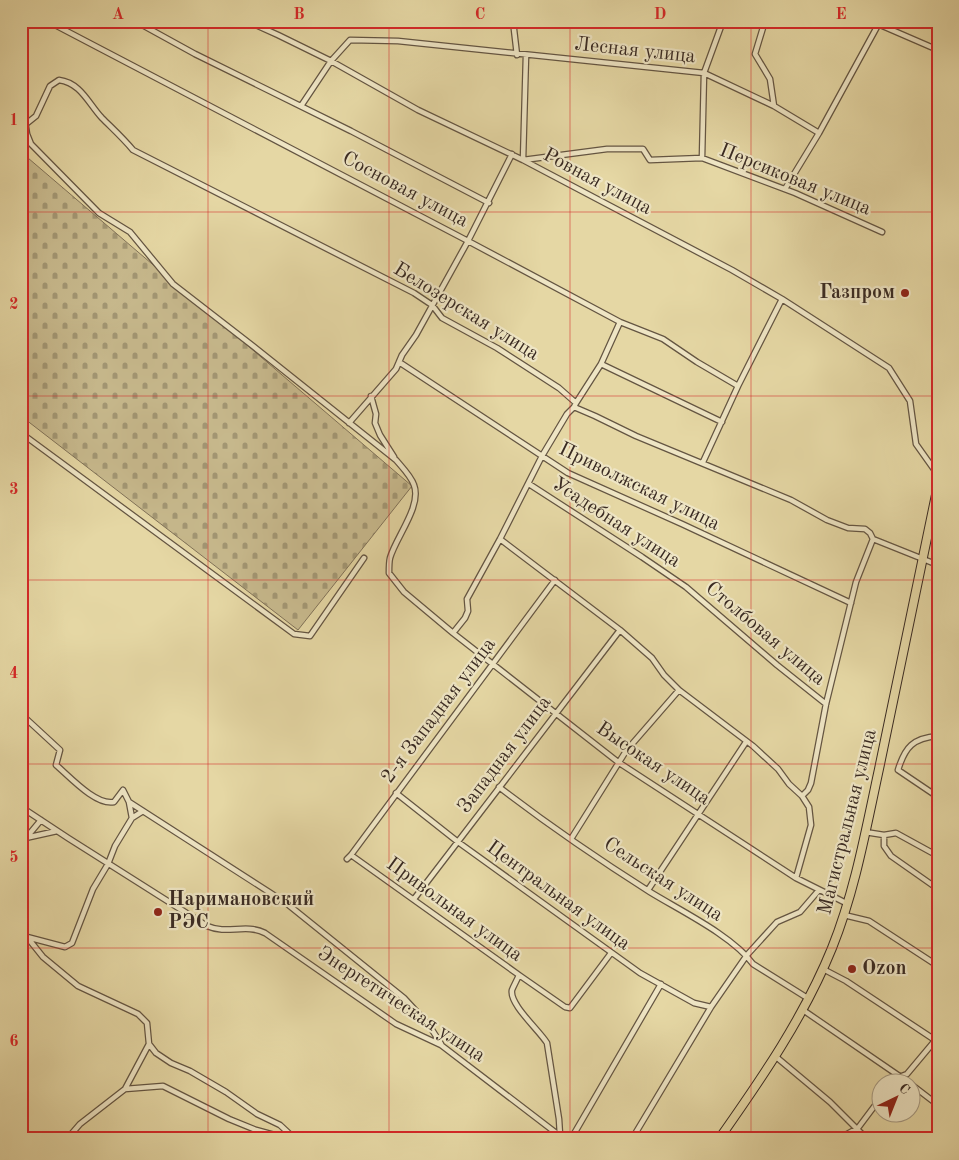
<svg xmlns="http://www.w3.org/2000/svg" width="959" height="1160" font-family="'Old Standard TT',serif">
  <defs>
    <pattern id="cemetery-stones" width="16" height="16" patternUnits="userSpaceOnUse" patternTransform="scale(1.25)"><rect width="16" height="16" fill="#c8ba8e"/><path d="M2 7V4a2 2 0 0 1 4 0v3zM10 15v-3a2 2 0 0 1 4 0v3z" fill="#a39774"/></pattern>
  </defs>
  <rect width="100%" height="100%" fill="#e5d7a4"/>
  <filter id="stains"><feTurbulence type="fractalNoise" baseFrequency=".004" numOctaves="4"/><feColorMatrix values="0 0 0 0 .2 0 0 0 0 .09 0 0 0 0 .02 0 0 0 .5 -.17"/></filter>
  <radialGradient id="worn" r=".72"><stop offset=".6" stop-color="#630" stop-opacity="0"/><stop offset="1" stop-color="#630" stop-opacity=".3"/></radialGradient>
  <path fill="url(#cemetery-stones)" stroke="#807258" d="M21 152 412 486 298 630 21 416Z"/>
  <g fill="none" stroke-linecap="round" stroke-linejoin="round">
    <g stroke="#645542" stroke-width="7">
      <path id="minor" d="M135 21 195 54 351 131 489 203
        M247 21 278 35 331 61 418 110 523 160 732 270 782 299 889 368 910 401 916 444 938 475
        M513 21 517 55
        M765 21 755 54 770 79 774 106 819 133 878 25
        M871 21 938 50
        M55 25 468 241 620 322 663 339 697 362 738 386
        M526 55 523 160 607 149H643L650 160 702 158 795 193 882 232
        M21 95 27 134 31 144 99 213 130 232 173 284 253 346 396 460C402 467 411 476 414 485 422 506 396 537 390 558 389 562 389 568 389 573L404 592 453 633 618 762 796 878 848 904
        M301 106 331 61 350 40 398 41 704 73 774 106
        M26 124 36 116 50 86 59 80C81 83 88 103 102 118 113 129 123 138 133 150L414 293 432 305 442 318 497 348 559 388 576 403 574 407 595 416 636 436 791 500 827 520 848 528 865 529 870 533 873 539 938 565
        M702 158 704 73 723 21
        M785 189 819 133
        M399 362 568 473 682 524 851 603
        M601 364 722 422
        M371 396 376 414 375 423 380 435 394 457
        M576 403 601 364 620 322
        M349 423 396 369 402 355 416 335 468 241 512 154
        M21 433 294 634 310 636 364 558
        M703 462 738 386 782 299
        M529 484 642 557 686 587 777 665 826 704
        M500 539 620 630 652 658 664 675 679 690 753 746 778 769 789 784 802 796
        M453 633 465 618 468 611 467 599 500 539 542 456 567 414 574 407
        M21 714 60 750 56 765C69 776 96 806 114 802L123 790 129 802 286 903 404 998 429 1025 441 1044
        M938 736C913 738 905 747 898 770L938 797
        M499 787C547 824 598 859 650 892 681 911 733 936 753 964L809 999
        M396 793 458 842 640 973 694 1003 711 1007
        M129 802 132 818
        M21 807 68 838 207 926C228 935 245 923 265 933L396 1024 441 1045 564 1139
        M865 832 884 835 896 833 938 856
        M884 835V846L891 856 938 889
        M21 839 57 831
        M571 839 626 751 679 690
        M21 844 41 820
        M351 855 519 975C517 980 514 985 512 990 509 1004 539 1030 547 1043L559 1119 560 1135
        M347 859 351 855 555 580
        M796 878 811 825 809 807 802 796 808 790 811 783 826 704 856 582 873 539
        M648 890 746 742
        M414 899 620 630
        M844 915 869 921 938 966
        M21 937H27L65 947 72 943 93 889 108 864 115 846 132 818 143 811
        M27 937 43 957 78 986 138 1014 147 1023 149 1044 156 1053 171 1063 190 1071 226 1092 257 1114 280 1125 295 1139
        M823 969 846 981 938 1042
        M519 975 565 1007 570 1008 611 953
        M803 1010 908 1082
        M775 1056 830 1102 867 1139
        M892 1082 894 1079 907 1074 938 1037
        M912 1085 938 1105
        M125 1089 149 1044
        M67 1139 80 1124 125 1089 163 1086 229 1119 256 1130 289 1139
        M571 1139 661 984
        M632 1139 711 1007 747 955 777 922 800 912 819 890
        M838 1139 858 1128 882 1096"/>
    </g>
    <g stroke="#392a22" stroke-width="10">
      <path id="trunk" d="M719 1139C762 1078 804 1017 832 948 855 891 866 829 879 769 899 674 918 580 938 485"/>
    </g>
    <use href="#minor" stroke="#eee5c4" stroke-width="4.5"/>
    <use href="#trunk" stroke="#e5d7a4" stroke-width="8"/>
  </g>
  <path fill="none" stroke="#d62828" stroke-width="1" stroke-opacity="0.55" d="M208 21V1139M389 21V1139M570 21V1139M751 21V1139M21 212H938M21 396H938M21 580H938M21 764H938M21 948H938"/>
  <g fill="#8f2418" stroke="#eee5c4" stroke-width="2">
    <circle cx="905" cy="293" r="5"/>
    <circle cx="158" cy="912" r="5"/>
    <circle cx="852" cy="969" r="5"/>
  </g>
  <g text-anchor="middle" dominant-baseline="central" stroke-width="4.5" stroke-linejoin="round" paint-order="stroke">
    <g font-size="20" fill="#392a22" stroke="#eee5c4">
      <text transform="translate(635 51) rotate(6)">Лесная улица</text>
      <text transform="translate(795 180) rotate(22)">Персиковая улица</text>
      <text transform="translate(597 182) rotate(28)">Ровная улица</text>
      <text transform="translate(405 190) rotate(28)">Сосновая улица</text>
      <text transform="translate(466 312) rotate(32)">Белозерская улица</text>
      <text transform="translate(639 487) rotate(26)">Приволжская улица</text>
      <text transform="translate(616 523) rotate(33)">Усадебная улица</text>
      <text transform="translate(765 634) rotate(40)">Столбовая улица</text>
      <text transform="translate(439 711) rotate(-53)">2-я Западная улица</text>
      <text transform="translate(505 755) rotate(-53)">Западная улица</text>
      <text transform="translate(653 764) rotate(34)">Высокая улица</text>
      <text transform="translate(848 822) rotate(-76)">Магистральная улица</text>
      <text transform="translate(663 880) rotate(33)">Сельская улица</text>
      <text transform="translate(558 896) rotate(36)">Центральная улица</text>
      <text transform="translate(454 910) rotate(36)">Привольная улица</text>
      <text transform="translate(401 1005) rotate(33)">Энергетическая улица</text>
    </g>
    <g font-size="20" font-weight="bold" fill="#392a22" stroke="#eee5c4" text-anchor="start">
      <text x="895" y="293" text-anchor="end">Газпром</text>
      <text x="168" y="900">Наримановский<tspan x="168" dy="23">РЭС</tspan></text>
      <text x="862" y="969">Ozon</text>
    </g>
  </g>
  <rect width="959" height="1160" fill="none" stroke="#e5d7a4" stroke-width="55"/>
  <g transform="translate(896 1098) rotate(43)"><circle r="24" fill="#eee5c4" stroke="#a69a83"/>
  <path d="M0-4L9 19L0 12L-9 19Z" fill="#8f2418"/>
  <text y="-8" font-size="14" font-weight="bold" text-anchor="middle" fill="#392a22">С</text>
  </g>
  <rect x="28" y="28" width="904" height="1104" fill="none" stroke="#d62828" stroke-width="2"/>
  <g font-size="16" text-anchor="middle" font-weight="bold" fill="#d62828">
    <text x="118" y="19">A</text>
    <text x="299" y="19">B</text>
    <text x="480" y="19">C</text>
    <text x="660" y="19">D</text>
    <text x="841" y="19">E</text>
    <text x="14" y="125">1</text>
    <text x="14" y="309">2</text>
    <text x="14" y="494">3</text>
    <text x="14" y="678">4</text>
    <text x="14" y="862">5</text>
    <text x="14" y="1046">6</text>
  </g>
  <rect width="100%" height="100%" filter="url(#stains)"/>
  <rect width="100%" height="100%" fill="url(#worn)"/>
</svg>
